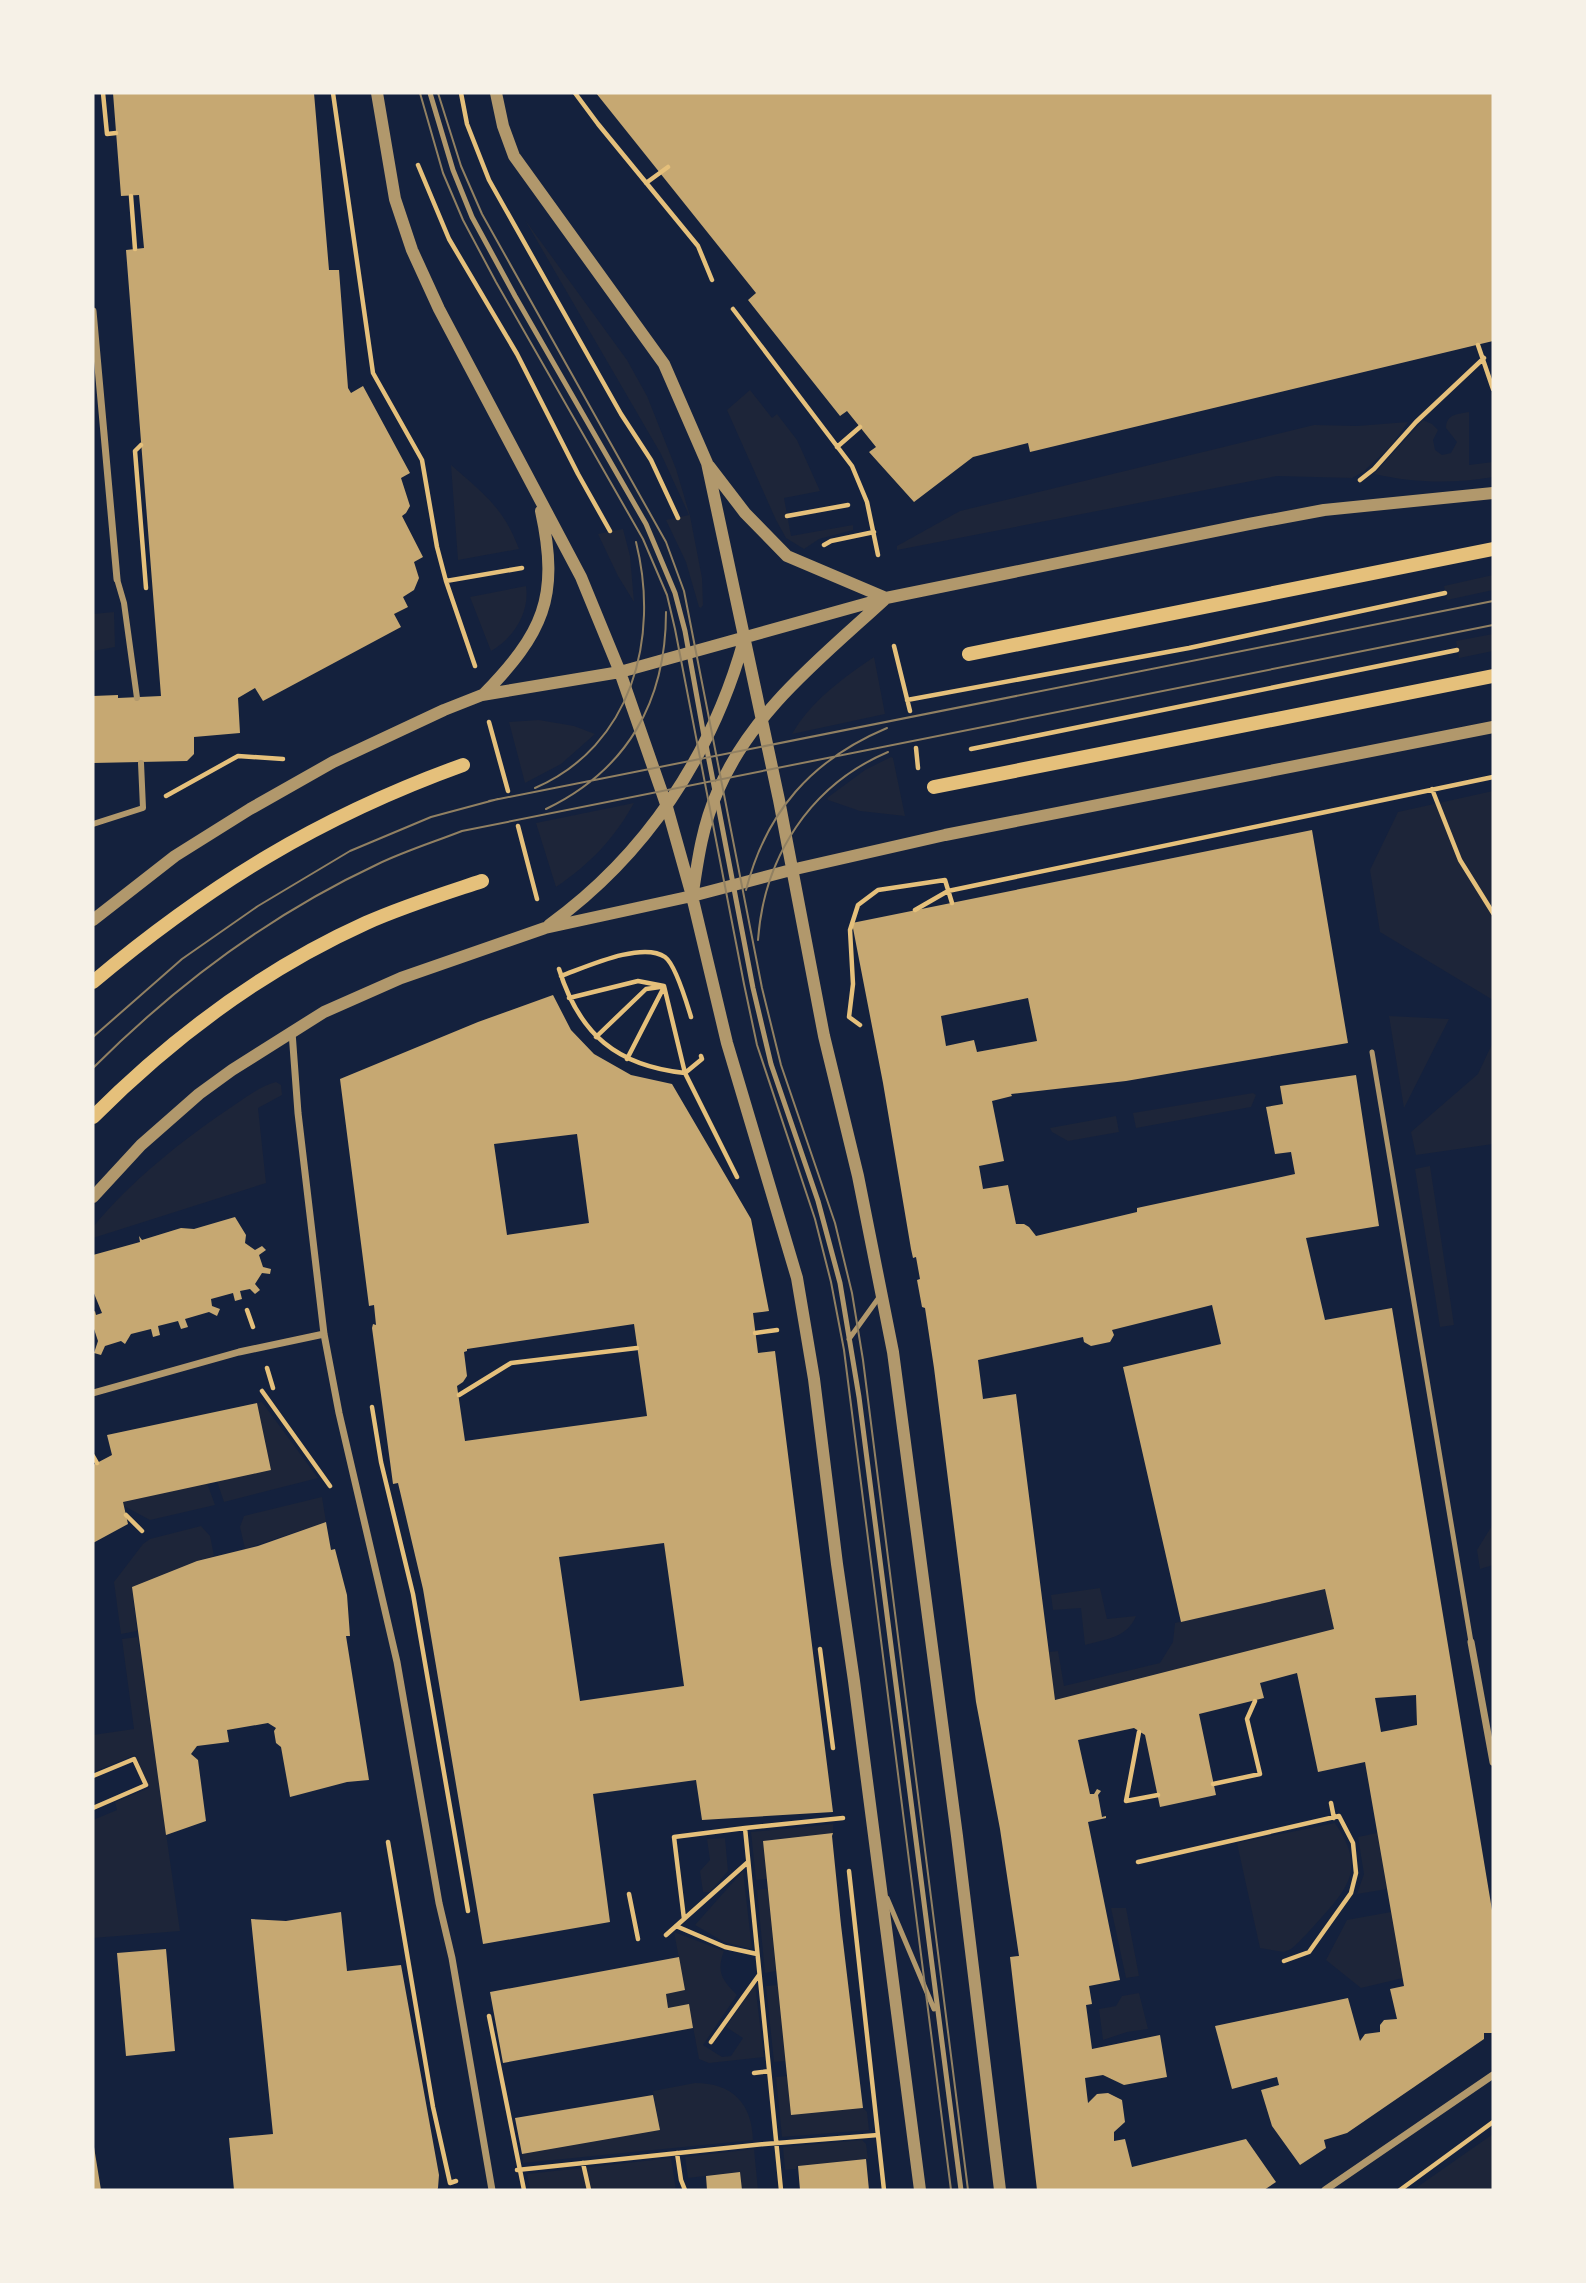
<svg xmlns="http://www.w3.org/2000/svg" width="1586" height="2283" font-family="Rubik,sans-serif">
  <rect width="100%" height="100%" fill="#14213d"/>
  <path fill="#1d2539" d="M525 220 627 360 647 396 676 469 690 516 702 578 703 605 701 608 699 607 686 562 666 520 689 515 661 454Z
    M750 390 772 418 777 414 797 440 820 491 784 498 791 536 853 525V530L819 539 804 549 786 538 776 520 727 410Z
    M1469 412V465L1493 462V477C1452 484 1415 483 1374 474L1423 420 1432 424 1438 430 1433 440 1435 450 1442 455 1451 453 1457 442 1446 428C1446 414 1458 414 1469 412Z
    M1408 422 1390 447 1363 472 1352 478 1277 476 897 550V546L960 511 1314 425 1357 426Z
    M451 465C484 494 503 507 519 549L458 560Z
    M623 529 630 556 634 602 618 576 598 534Z
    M1493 575V590L1447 600 1444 586Z
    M526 586C530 612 514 638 491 651L470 597Z
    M114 612 115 647 93 651V614Z
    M1493 634V651L1459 658 1456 641Z
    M874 657 885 714 792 734C811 701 843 678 874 657Z
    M539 720 574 726 595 734 561 764 525 783 509 722Z
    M891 757 893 758 905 816 860 811 828 800 827 798 865 770Z
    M1493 791V1000L1380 932 1370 870 1398 812Z
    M634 803C614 839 590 864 556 887L536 823Z
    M1389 1016 1449 1019 1404 1108Z
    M1493 1042V1144L1416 1155 1411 1132 1478 1074Z
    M276 1082 281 1085 282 1095 258 1108 266 1183 93 1238V1227C132 1180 182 1140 233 1106 246 1097 261 1086 276 1082Z
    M1253 1093 1256 1095 1251 1107 1136 1128 1133 1113Z
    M1116 1116 1119 1132 1068 1141 1052 1132 1050 1128Z
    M1430 1166 1454 1325 1440 1327 1415 1169Z
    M262 1402 318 1478 224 1502 217 1481 271 1470 257 1403Z
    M207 1483 215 1505 150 1520 124 1506 123 1502Z
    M322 1497 326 1522 245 1549 240 1527 244 1516Z
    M1493 1524V1565L1480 1569 1477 1550Z
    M201 1526 210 1536 214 1556 197 1561 132 1587 137 1631 121 1634 114 1582 143 1544 150 1539Z
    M1100 1588 1107 1619 1136 1616C1127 1638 1106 1639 1085 1645L1081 1608 1053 1610 1051 1595Z
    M1325 1589 1334 1629 1055 1700 1049 1652 1058 1651 1064 1686 1160 1663 1173 1642 1175 1623Z
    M138 1637 180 1931 93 1938V1820L117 1810 115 1802 149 1788 135 1755 93 1772V1735L134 1729 122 1639Z
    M1335 1823C1363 1864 1353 1884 1321 1918 1312 1928 1302 1940 1291 1949L1284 1952 1260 1948 1237 1843Z
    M833 1824V1833L763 1841 767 1879 756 1880 751 1832Z
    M1377 1833 1387 1889 1357 1894 1364 1874 1358 1837Z
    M725 1838 728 1871 710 1892H703L700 1871 710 1860 707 1839Z
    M743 1871 752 1949 724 1942 695 1925Z
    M768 1889 776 1971 765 1973 757 1890Z
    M1111 1908H1126L1139 1976 1126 1978Z
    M1391 1912 1403 1978 1361 1988 1326 1960 1347 1920Z
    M674 1932 724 1951C716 1972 722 1980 737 1995L703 2045 722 2057 731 2056 743 2038 726 2027 755 1984 764 2057 709 2063 699 2059 689 2005 668 2008 666 1994 685 1990Z
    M778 1985 785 2061 774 2062 766 1986Z
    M1139 1993 1148 2029 1127 2032 1103 2040 1099 2009 1116 2006 1122 1996Z
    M787 2076 791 2115 863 2108 867 2112 869 2130 782 2137 776 2077Z
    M695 2083C732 2083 752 2103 753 2140L523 2163 522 2154 660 2130 653 2091Z
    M1493 2134V2190H1413Z
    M862 2140 866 2144 868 2159 797 2166 796 2169 785 2170 783 2147Z
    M754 2149 758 2190H742L739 2172 688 2178 685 2157Z
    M671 2158 676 2190H530L527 2174Z"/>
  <path fill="#c6a872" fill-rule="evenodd" d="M113 93H314L329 270H339L348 388 351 393 363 386 410 473 401 478 410 506 406 513 402 516 423 557 414 562 419 578 414 590 403 597 408 607 394 614 401 627 263 701 255 688 238 698 240 733 194 737V754L187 761 93 763V696L118 695V698L161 696 126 250 144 248 139 195 121 196Z
    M596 93H1493V341L1030 452 1028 443 973 457 914 502 869 452 876 447 847 411 840 416 748 300 756 293Z
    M1312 830 1348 1043 1126 1081 1011 1094 1012 1096 992 1101 1004 1161 979 1166 983 1189 1008 1185 1016 1224H1024L1029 1227 1036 1236 1137 1212V1208L1295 1174 1291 1152 1275 1154 1266 1107 1283 1104 1280 1086 1356 1075 1379 1226 1306 1238 1325 1320 1392 1308 1493 1916V2033H1484V2039L1347 2133 1324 2140 1326 2148 1300 2165 1272 2126 1261 2090 1279 2085 1277 2077 1232 2089 1215 2026 1348 1998 1360 2041 1365 2034 1380 2032V2025L1384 2020 1397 2019 1390 1989 1404 1986 1365 1762 1318 1772 1297 1673 1260 1683 1264 1698 1199 1714 1216 1795 1160 1807 1145 1735 1134 1728 1078 1740 1090 1794H1094L1097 1789 1101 1791 1098 1795 1102 1817 1106 1816V1818L1088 1822 1120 1980 1089 1986 1092 2004 1086 2005 1092 2049 1160 2035 1167 2077 1124 2085 1103 2075 1085 2078 1088 2103 1097 2094 1108 2093 1122 2100 1125 2122 1114 2132V2141L1125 2139 1132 2167 1246 2139 1276 2182 1264 2190H1037L1010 1957 1019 1956 1000 1829 976 1702 934 1368 925 1308 922 1307 917 1280 920 1279 916 1257 913 1258 911 1249 883 1083 852 923ZM1028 998 1037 1041 977 1052 974 1040 946 1046 941 1016ZM1212 1305 1221 1344 1123 1367 1181 1622 1325 1589 1334 1629 1055 1700 1016 1394 983 1399 978 1360 1083 1337 1084 1342 1091 1346 1110 1342 1114 1335 1112 1330ZM1416 1695 1417 1725 1381 1732 1375 1698Z
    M553 995 571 1030 594 1054 631 1075 672 1084 751 1219 769 1311 753 1313 758 1353 775 1351 833 1812 702 1820 696 1780 593 1794 610 1922 483 1944 423 1589 398 1483 393 1484 372 1328 373 1324 376 1325 374 1305 369 1306 340 1079 478 1022ZM577 1134 589 1223 507 1235 494 1144ZM634 1324 647 1416 465 1441 457 1386 463 1382 467 1376 464 1352 467 1351V1349ZM664 1543 684 1686 580 1701 559 1557Z
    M235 1217 246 1235 245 1243 255 1250 262 1246 266 1250 259 1255 263 1267 271 1269 270 1274 262 1273 255 1284 260 1290 255 1294 250 1289 240 1291 242 1299 235 1301 233 1293 211 1299 212 1306 220 1309 217 1316 209 1312 185 1319 188 1327 181 1329 178 1321 158 1326 160 1335 153 1337 151 1329 131 1334 125 1344 121 1341 105 1346 101 1355 94 1353 98 1341 93 1326V1312L95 1311 96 1315 102 1313 93 1291V1255L140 1242 139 1236 142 1240 181 1228 194 1229Z
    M257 1403 271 1470 123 1502 128 1524 93 1543V1465L112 1455 107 1435Z
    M326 1522 331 1550 335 1549 347 1595 350 1636H346L369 1780 347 1782 290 1797 281 1747 276 1743 274 1731 276 1728 268 1723 227 1730 229 1742 197 1746 191 1754 198 1760 206 1821 166 1835 132 1587 197 1561 258 1546Z
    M833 1833 832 1836 841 1925 863 2108 791 2115 763 1841Z
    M341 1912 347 1971 401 1965 439 2175 438 2188 437 2190H234L229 2138 273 2134 251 1919 286 1921Z
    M166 1949 175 2051 126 2056 117 1953Z
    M679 1957 685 1990 666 1994 668 2008 689 2004 693 2028 503 2063 490 1992Z
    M653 2095 660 2130 522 2154 515 2118Z
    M93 2147H94L101 2190H93Z
    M866 2159 869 2190H800L798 2166Z
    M740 2172 742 2190H707L706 2176Z"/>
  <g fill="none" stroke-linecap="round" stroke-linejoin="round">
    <path stroke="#e5c07b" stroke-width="4.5" d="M103 93 107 134 116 133
      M333 93 373 373 422 460 437 547 446 581
      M461 93 467 124 489 180 621 414 651 460 678 518
      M575 93 598 124 698 246 712 280
      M418 165 449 239 517 354 578 474 610 531
      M646 183 668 167
      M131 196 135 249
      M733 309 852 466 867 502 878 555
      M1478 345 1493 389
      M141 445 135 451 146 588
      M837 447 860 427
      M1360 480 1374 469 1416 422 1484 358
      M787 516 848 505
      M824 545 831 541 874 532
      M894 646 910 711
      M475 666 446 581 522 568
      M907 700 1189 648 1445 593
      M489 722 508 791
      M916 748 918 768
      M971 749 1457 650
      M1432 789 1460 860 1493 913
      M166 796 238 756 283 759
      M518 826 537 899
      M915 910 948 891 1493 777
      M559 969C579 1034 617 1066 685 1073L702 1059 701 1056
      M561 976C586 967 642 941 665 957 676 965 687 1004 691 1017
      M664 986 685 1073 737 1177
      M569 998 638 981 664 986
      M860 1025 849 1017 853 984 850 930 858 905 878 890 945 880 952 903
      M596 1037 646 989 660 987
      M627 1059 664 987
      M247 1310 253 1327
      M755 1333 777 1330
      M267 1368 273 1388
      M262 1391 330 1486
      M459 1395 511 1363 637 1348
      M372 1407 381 1462 413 1594 468 1911
      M93 1456 97 1463
      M126 1515 142 1531
      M820 1649 833 1748
      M1139 1732 1126 1801 1158 1795
      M93 1776 134 1759 146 1785 93 1808
      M1213 1784 1260 1774 1247 1719 1255 1701
      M1331 1803 1334 1818
      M388 1842 433 2107 450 2183 456 2181
      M1138 1862 1339 1816 1353 1843 1356 1873 1351 1893 1309 1952 1284 1961
      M849 1871 884 2190
      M629 1894 638 1939
      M684 1919 674 1837 745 1828
      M676 1926 725 1947 757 1954
      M666 1935 748 1862
      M489 2016 524 2190
      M711 2042 759 1975
      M754 2073 769 2071
      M677 2153 681 2180 685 2190
      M583 2163 589 2190
      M517 2170 765 2144 878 2135
      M781 2190 745 1828 843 1818
      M1400 2190 1493 2122"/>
    <path stroke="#b1986c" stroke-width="5" d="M430 93 453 170 472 217 515 296 646 524 675 593 685 631 704 736
      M706 745 715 791
      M717 800 753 988 771 1064 818 1201 840 1283 859 1397 961 2190
      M1372 1052 1471 1642
      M849 1339 880 1296
      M887 1898 934 2009"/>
    <path stroke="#b1986c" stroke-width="6" d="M117 579 124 603 137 698
      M93 824 143 808 141 763"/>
    <path stroke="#b1986c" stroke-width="7" d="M93 311 117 579
      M292 1032 298 1113 324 1334 339 1413 397 1662 439 1903 452 1958 492 2190
      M93 1393 239 1352 324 1334
      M1471 1642 1493 1762
      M1325 2190 1493 2075"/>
    <path stroke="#b1986c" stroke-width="12" d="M377 93 395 199 412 250 439 309 581 577 620 672 667 807 692 896 727 1043 797 1278 814 1379 837 1564 854 1681 920 2190
      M496 93 503 126 514 156 664 364 707 463 779 800 824 1036 858 1176 893 1352 957 1836 1000 2190
      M709 466 745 513 787 556 886 598
      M483 695C543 633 560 598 541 511
      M693 892C698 858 703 824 717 793 751 712 821 658 884 600
      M93 920 175 856 250 809 333 762 444 710 482 695 620 672 886 598 1249 524 1324 510 1493 493
      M549 925C646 855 712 755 744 640
      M93 1197 141 1145 199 1094 232 1070 324 1012 401 978 545 928 692 896 791 870 945 835 1493 727"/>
    <path stroke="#e5c07b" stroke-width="14" d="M969 654 1493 549
      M934 787 1493 676
      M93 982C210 884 319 817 463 765
      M93 1117C172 1038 264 969 366 923 404 906 443 894 482 881"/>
    <path stroke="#918062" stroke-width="2" d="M420 93 443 173 463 220 496 282 643 539 667 595 675 629 744 984 757 1045 815 1219 831 1282 844 1350 951 2190
      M438 93 461 166 482 214 666 542 684 591 762 988 781 1065 835 1223 852 1293 863 1360 968 2190
      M535 788C632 746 660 638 636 542
      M489 801 1493 601
      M546 809C627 770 666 702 666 612
      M746 890C766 812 811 760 887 728
      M758 940C764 857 810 785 888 752
      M93 1037 182 959 258 906 350 851 431 817 498 799
      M93 1068C177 984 269 915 378 864 405 851 434 842 462 831L1493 625"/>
  </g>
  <rect width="1586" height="2283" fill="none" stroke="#f6f1e7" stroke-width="189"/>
</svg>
